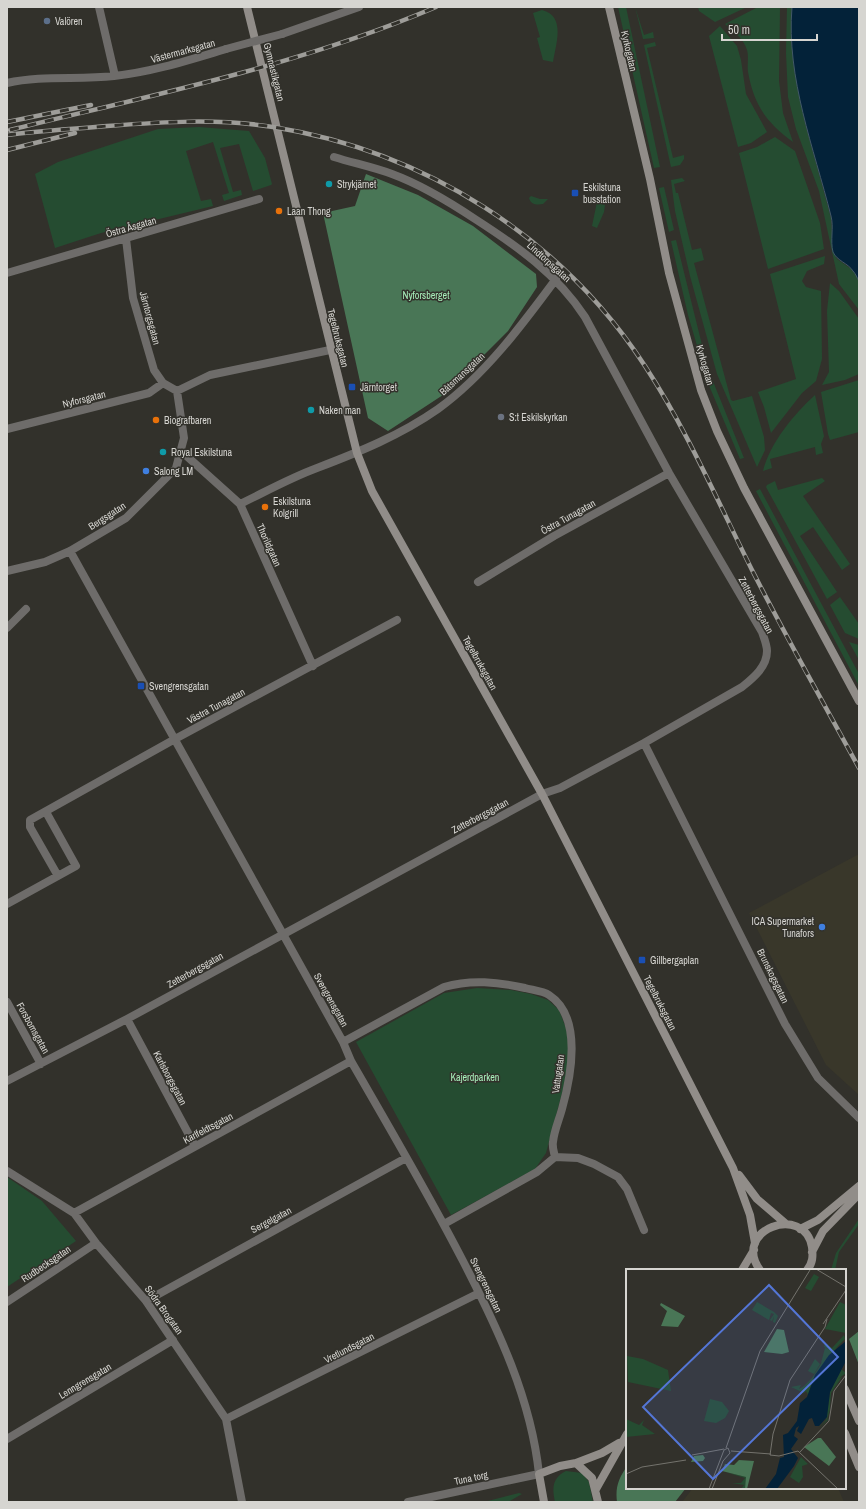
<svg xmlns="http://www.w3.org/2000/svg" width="866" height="1509" font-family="'Archivo Narrow',sans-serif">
  <rect width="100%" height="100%" fill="#32312b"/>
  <path fill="#39372a" d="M859 854V1095L826 1065 749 913Z
    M693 1488H838L844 1502H682Z"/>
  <path fill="#254c31" d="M618 7H626L660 167 654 168Z
    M635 7 644 35 653 32 654 38 643 39Z
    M698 7H747L715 22 699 11Z
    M758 7H780L779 81 783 113 793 142C766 122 754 105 748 72 747 65 749 57 747 50 744 39 733 31 725 24Z
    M787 7H792L791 42 797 78 805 123 831 218 833 252 837 259 854 271 859 281V310L839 284 819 191 796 129 788 97 786 53Z
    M542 10C566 16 556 43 553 62L543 60 537 38 540 37 533 13Z
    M720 26 737 46 741 60 746 94 767 132 751 143 738 147 709 36Z
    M655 42 656 46 647 48 673 158 684 155V159L680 165 671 167 644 45Z
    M199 127 249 131 265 158 272 184 271 185 253 191 239 144 220 148 233 192 241 190 242 195 224 201 222 195 229 193 213 142 186 151 201 201 211 199 213 206 101 233 55 248 35 174 58 162 158 129Z
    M775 137 795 151 820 223 824 249 768 269 739 153 757 147Z
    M682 178 685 181 674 184 676 193H678L692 250 701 248 704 260 694 263 731 400 733 401 752 396 764 437 765 450 757 467 717 374 690 276 675 211 671 180Z
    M664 187 674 230 669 232 659 188Z
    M531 196 540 199H548L543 204C537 205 531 205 529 198Z
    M597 202 605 205 604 212 597 228 592 226Z
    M676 240 708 369 744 458 740 459 708 383 688 315 671 241Z
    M825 256 824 264 807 271 802 281 806 287 821 291 822 359 816 381 802 393 771 433 764 407 758 392 796 379 770 274Z
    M830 283 839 291 859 319V374L845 380 822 385 829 372 827 311Z
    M859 380V432L830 440 828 434 821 392Z
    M815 395 824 436 821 444 823 453 816 455 815 447 770 459 772 468 763 471C770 443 794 414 815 395Z
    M822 478 825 481 803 496 850 564 842 570 813 527 800 536 837 592 827 599 766 487 767 485 775 481 778 490Z
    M760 489 859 674V686L756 491Z
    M840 597 859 624V639L845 633 830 605Z
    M849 642 859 645V660Z
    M477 988 511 990 531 994 548 1000 559 1010 569 1036V1067L546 1153 535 1169 451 1215 356 1042 444 993Z
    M7 1177 42 1201 76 1241 7 1287Z
    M859 1219V1224L839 1252 835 1270H831L836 1253Z
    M566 1471 582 1473 589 1482 593 1502H555C552 1488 552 1478 566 1471Z
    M519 1493 522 1494 508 1502H484Z"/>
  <path fill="#497656" d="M366 174 418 195 473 226 536 274 537 287 508 331 446 393 388 431 368 418 323 213 355 206Z
    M859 1331V1365L849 1339Z
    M627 1466V1488H686L675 1502H617C615 1487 619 1478 627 1466Z"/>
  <path fill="#032239" stroke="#425867" d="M792 7H859V281C857 278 856 274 853 271 848 263 837 261 833 252 830 241 834 227 831 216 814 148 786 78 792 7Z"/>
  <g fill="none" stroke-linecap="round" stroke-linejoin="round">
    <path stroke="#6e6c6a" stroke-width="8" d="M99 7 115 76
      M282 34 359 7
      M7 83C42 75 78 80 114 76 152 72 189 60 226 49
      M126 239 133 298 154 370 163 383 177 391
      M7 273 259 199
      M177 391 210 375 330 350
      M7 429 149 393 163 383
      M181 451 240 504 313 666
      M240 504C265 492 290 478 317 468 359 452 401 435 438 409 485 375 522 325 556 279
      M70 551 343 1042 351 1061C389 1127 428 1193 463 1261 498 1329 531 1398 539 1474L408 1502
      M7 571 45 562 70 551 126 518 176 468 184 438 177 391
      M478 582 554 536 669 473
      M7 628 26 609
      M644 743 785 1024 818 1078 859 1118
      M58 876 30 827V820L175 739 397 620
      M7 904 76 866 46 812
      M7 1002 41 1064
      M127 1019 195 1146
      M343 1042 444 987C471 979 498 982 525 988 532 990 543 991 549 995 583 1017 571 1077 562 1109 559 1120 554 1131 553 1142 552 1147 554 1152 555 1157L537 1172 444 1224
      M7 1081 127 1019 542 794 560 788 644 743 742 687C753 678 767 667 767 651 767 645 764 638 762 632L669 473 585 317C557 274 517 246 475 219 448 201 422 185 392 174 373 167 353 163 334 157
      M555 1157 578 1158 594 1164 618 1177 627 1189 644 1230
      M7 1171 74 1213 96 1243 146 1301 226 1419 242 1502
      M74 1213 351 1061
      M146 1301 406 1158
      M7 1302 96 1243
      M226 1419 479 1293
      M7 1439 173 1340"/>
    <path stroke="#918d89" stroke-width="8" d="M247 7 357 453 372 491 542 794 733 1168 750 1215 755 1243
      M609 7 650 179 669 273 701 390 717 431 744 488 859 701
      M739 1175 757 1199 785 1223
      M800 1229 818 1220 859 1186
      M812 1252 823 1231 859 1194
      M742 1270 754 1250
      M760 1270C731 1230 804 1203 812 1247 813 1256 813 1263 807 1270
      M845 1389 859 1421
      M845 1433 859 1467
      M576 1463 602 1453 619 1443
      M596 1489 627 1434
      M544 1502 539 1474 560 1466 576 1463 592 1478 598 1502"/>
    <g stroke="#9e9d99" stroke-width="4.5">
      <path id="rail" d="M7 122 91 105
        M10 130C153 95 300 65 436 7
        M7 135C40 131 74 129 107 126 162 122 218 118 273 127 424 151 561 237 645 366 687 430 718 502 752 570 786 637 823 702 859 768
        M7 150 75 133"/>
    </g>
    <use href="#rail" stroke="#32312b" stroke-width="3" stroke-dasharray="9" stroke-linecap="butt"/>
    <path stroke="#6e6c6a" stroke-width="8" d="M226 49 282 34"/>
  </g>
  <circle fill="#5c6f8a" stroke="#32312b" stroke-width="1.5" cx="47" cy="21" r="4"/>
  <g fill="#0f9aa8" stroke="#32312b" stroke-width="1.5">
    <circle cx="329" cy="184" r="4"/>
    <circle cx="311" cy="410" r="4"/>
    <circle cx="163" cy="452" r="4"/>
  </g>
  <g fill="#1a4fb4" stroke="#32312b" stroke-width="1.5">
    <rect x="571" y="189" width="8" height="8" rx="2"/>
    <rect x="348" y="383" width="8" height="8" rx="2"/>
    <rect x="137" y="682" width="8" height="8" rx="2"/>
    <rect x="638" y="956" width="8" height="8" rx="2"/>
  </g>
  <g fill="#e8710a" stroke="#32312b" stroke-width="1.5">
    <circle cx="279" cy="211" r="4"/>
    <circle cx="156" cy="420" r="4"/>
    <circle cx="265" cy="507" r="4"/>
  </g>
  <circle fill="#6b7280" stroke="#32312b" stroke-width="1.5" cx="501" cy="417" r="4"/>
  <g fill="#3f7fe0" stroke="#32312b" stroke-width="1.5">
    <circle cx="146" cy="471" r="4"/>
    <circle cx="822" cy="927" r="4"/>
  </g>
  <g text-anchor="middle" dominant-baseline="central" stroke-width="3" stroke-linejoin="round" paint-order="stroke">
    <g font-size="10" fill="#d6d5d1" stroke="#32312b" text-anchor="start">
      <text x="55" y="21">Valören</text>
      <text x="337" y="184">Strykjärnet</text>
      <text x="583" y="187">Eskilstuna<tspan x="583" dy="12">busstation</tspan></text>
      <text x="287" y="211">Laan Thong</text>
      <text x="360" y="387">Järntorget</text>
      <text x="319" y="410">Naken man</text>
      <text x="509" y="417">S:t Eskilskyrkan</text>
      <text x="164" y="420">Biografbaren</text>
      <text x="171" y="452">Royal Eskilstuna</text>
      <text x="154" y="471">Salong LM</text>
      <text x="273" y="501">Eskilstuna<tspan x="273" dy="12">Kolgrill</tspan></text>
      <text x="149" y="686">Svengrensgatan</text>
      <text x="814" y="921" text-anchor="end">ICA Supermarket<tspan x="814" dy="12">Tunafors</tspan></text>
      <text x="650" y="960">Gillbergaplan</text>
    </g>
    <g font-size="10" fill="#d6d5d1" stroke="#32312b">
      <text transform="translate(183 51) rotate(-15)">Västermarksgatan</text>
      <text transform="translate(629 51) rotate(77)">Kyrkogatan</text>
      <text transform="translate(274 72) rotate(76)">Gymnastikgatan</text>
      <text transform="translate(131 227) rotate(-16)">Östra Åsgatan</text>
      <text transform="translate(549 262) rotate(42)">Lindtorpsgatan</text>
      <text transform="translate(150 318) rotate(75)">Järntorgsgatan</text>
      <text transform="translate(338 338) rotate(76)">Tegelbruksgatan</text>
      <text transform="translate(705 365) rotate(74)">Kyrkogatan</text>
      <text transform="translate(462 374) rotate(-43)">Båtsmansgatan</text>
      <text transform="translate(84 399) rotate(-14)">Nyforsgatan</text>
      <text transform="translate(107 516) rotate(-33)">Bergsgatan</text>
      <text transform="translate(568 517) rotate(-29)">Östra Tunagatan</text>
      <text transform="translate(269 545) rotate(66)">Thorildgatan</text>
      <text transform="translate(756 605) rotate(62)">Zetterbergsgatan</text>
      <text transform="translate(480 663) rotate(61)">Tegelbruksgatan</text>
      <text transform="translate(216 706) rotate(-28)">Västra Tunagatan</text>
      <text transform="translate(480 816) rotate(-28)">Zetterbergsgatan</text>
      <text transform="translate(195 970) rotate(-29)">Zetterbergsgatan</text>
      <text transform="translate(773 976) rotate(64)">Brunskogsgatan</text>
      <text transform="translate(331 1000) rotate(61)">Svengrensgatan</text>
      <text transform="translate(660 1003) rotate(63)">Tegelbruksgatan</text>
      <text transform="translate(33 1028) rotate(61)">Forsbomsgatan</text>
      <text transform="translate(558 1074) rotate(-82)">Vattugatan</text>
      <text transform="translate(170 1078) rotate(62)">Karlsborgsgatan</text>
      <text transform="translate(208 1128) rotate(-28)">Karlfeldtsgatan</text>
      <text transform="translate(271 1220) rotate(-28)">Sergelgatan</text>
      <text transform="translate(46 1264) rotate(-34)">Rudbecksgatan</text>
      <text transform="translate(486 1285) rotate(64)">Svengrensgatan</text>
      <text transform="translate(164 1310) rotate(54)">Södra Brogatan</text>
      <text transform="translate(349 1348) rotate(-27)">Vretlundsgatan</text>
      <text transform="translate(85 1381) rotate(-31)">Lenngrensgatan</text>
      <text transform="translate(471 1478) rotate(-12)">Tuna torg</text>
    </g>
    <g font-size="10" fill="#a8efbb" stroke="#32312b">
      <text x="426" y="295">Nyforsberget</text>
      <text x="475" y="1077">Kajerdparken</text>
    </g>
  </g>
  <g transform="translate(626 1269)">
    <rect width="220" height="220" fill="#32312b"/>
    <path d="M188 5 193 8 185 22 179 19ZM131 33 148 43 152 47 149 54 147 53 148 47 146 52 144 51 148 45 145 44 143 51 126 41ZM214 33 220 36V64L199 60ZM218 66 219 70 195 94 199 79 203 80 198 78 199 74 206 79ZM212 77 189 106 182 126 180 122 178 124 165 118 175 116 173 120 178 117 186 109 198 90ZM1 87 17 90 42 101 45 122 2 113ZM189 90 194 95 188 105 182 102ZM215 100 220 104 212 110 216 108 205 124 203 150 193 160 203 149 204 140 201 151 192 159 200 151 204 123ZM84 130 96 133 103 142 99 149 90 154 78 152ZM0 150 13 156 18 151 16 156 29 165 0 168ZM175 188 182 195 176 197 177 208 173 214 164 208ZM99 203 121 208 119 220H115L118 216 106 214H115L119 209Z" fill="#254c31"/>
    <path d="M35 34 59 47 52 58 35 57 41 42 34 36ZM151 60 158 61 163 83 156 85 138 83ZM192 169H195L210 188 203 197 178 178ZM77 186 79 189 77 192 65 193 68 187ZM113 191 128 192 121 220H119L120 208 96 202 99 195 108 196Z" fill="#497656"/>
    <path d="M220 72V92L204 123 201 148 193 157H189L186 149 183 150 175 165 171 162 173 157 170 159 168 167 172 170 165 180 172 189 168 197 151 220H139L150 205 154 189 158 188 157 166 162 164 171 152 174 134 181 128 189 106 203 86Z" fill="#032239"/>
    <path fill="none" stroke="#74736d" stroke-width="1" d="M190 0 220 18M197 55 220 21M100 179 134 82 184 1M105 182 145 185M173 184 203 152 208 122 220 106M66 186 98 180M144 186 147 165 164 111 199 58 201 50M144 186 153 187 172 182 212 220M0 205 16 198 60 191M83 220 98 181 102 179 104 184 97 192 86 220"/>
    <path fill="#5476d6" fill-opacity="0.15" stroke="#5476d6" stroke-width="2" d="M143 16 212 88 87 210 17 138Z"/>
    <rect width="220" height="220" fill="none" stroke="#d6d5d1" stroke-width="2"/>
  </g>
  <rect width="866" height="1509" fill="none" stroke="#d6d5d1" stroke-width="16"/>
  <path d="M722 34v6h95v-6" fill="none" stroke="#d6d5d1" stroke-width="2"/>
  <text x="728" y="34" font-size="12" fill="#d6d5d1" stroke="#32312b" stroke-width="3" paint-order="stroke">50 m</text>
</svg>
